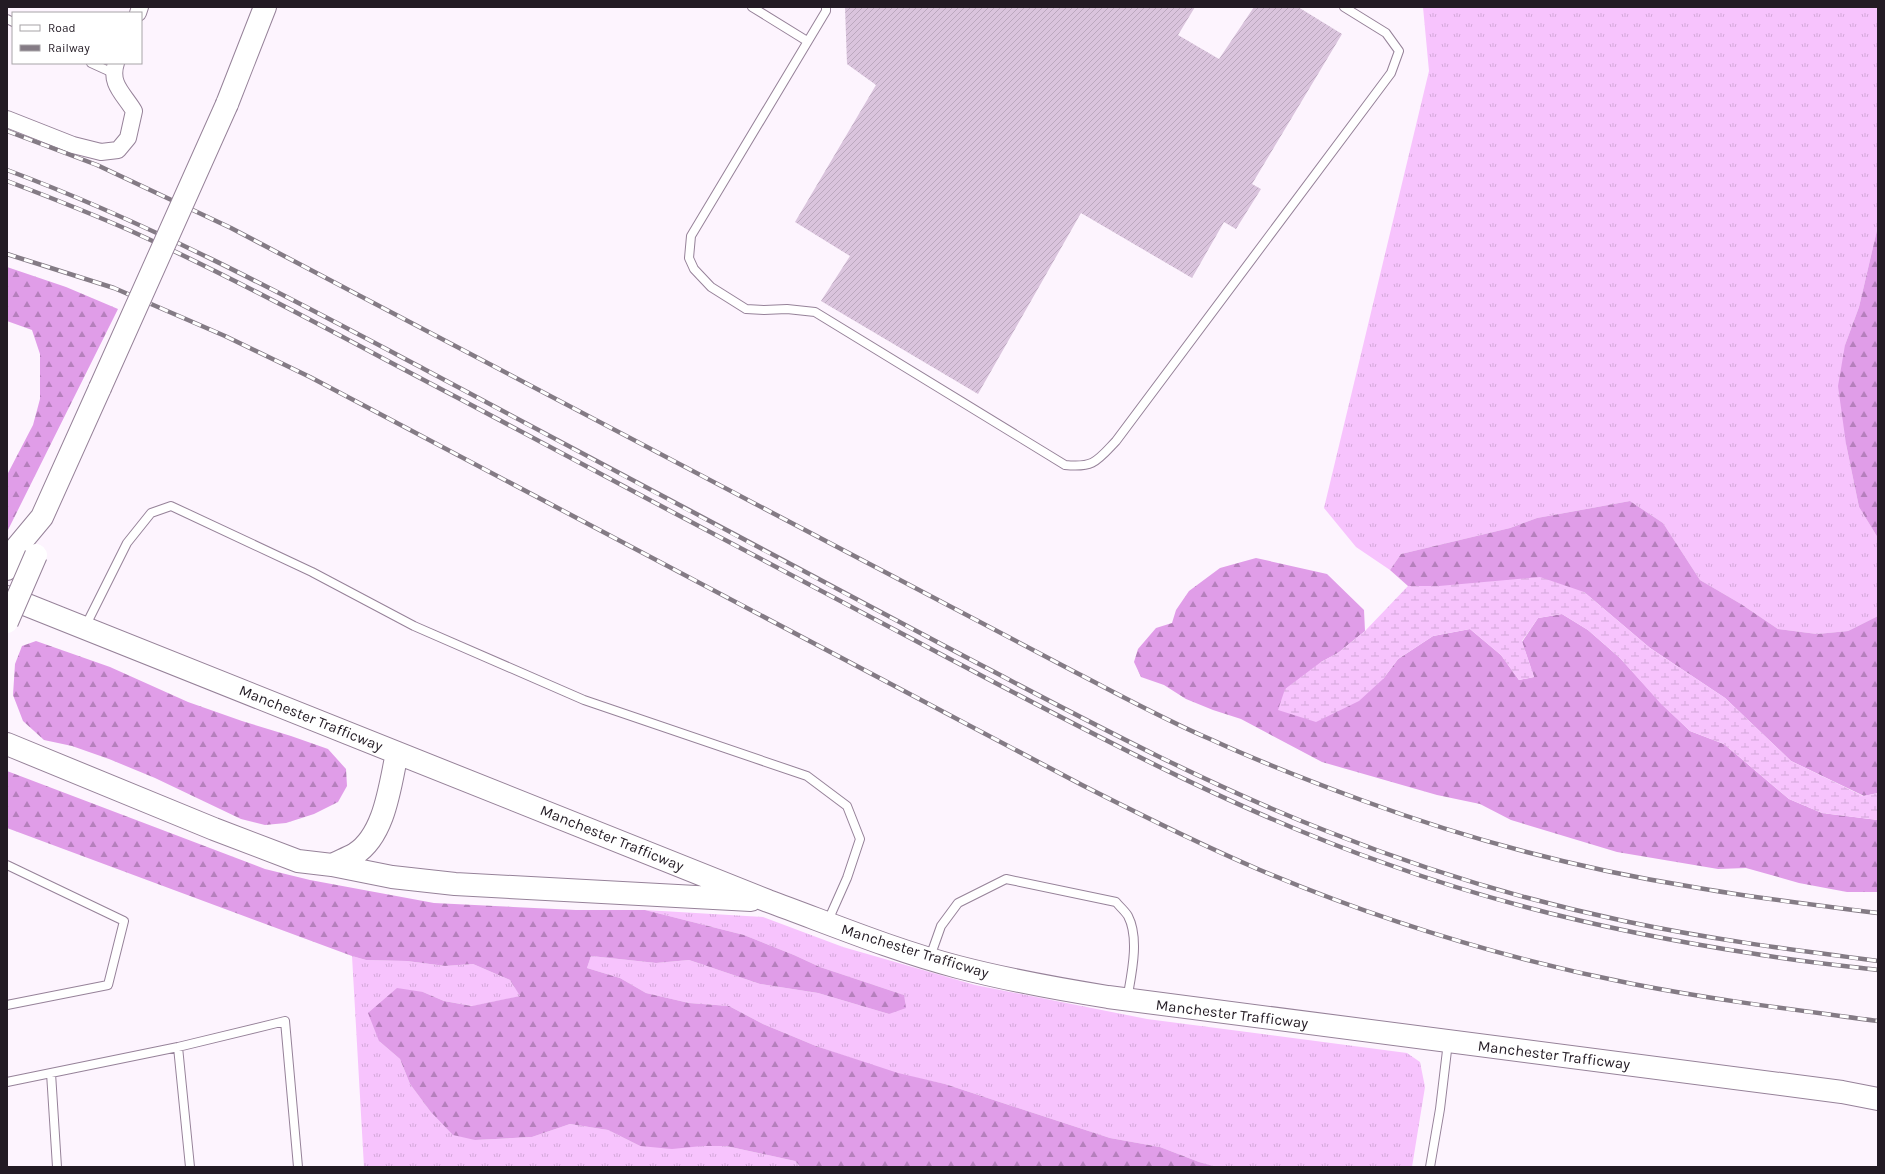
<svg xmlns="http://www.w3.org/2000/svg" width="1885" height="1174" font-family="Karla,sans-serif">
  <defs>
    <pattern id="grass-tufts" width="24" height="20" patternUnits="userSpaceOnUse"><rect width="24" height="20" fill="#f7c3fd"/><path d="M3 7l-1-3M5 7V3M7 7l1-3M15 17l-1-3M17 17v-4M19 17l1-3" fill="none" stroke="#d3a7d9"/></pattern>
    <pattern id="forest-firs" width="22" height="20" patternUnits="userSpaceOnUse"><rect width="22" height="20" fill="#e09de8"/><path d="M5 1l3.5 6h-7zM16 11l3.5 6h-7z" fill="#b57fbc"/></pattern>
    <pattern id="wetland-marsh" width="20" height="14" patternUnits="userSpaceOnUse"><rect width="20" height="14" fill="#f7c3fd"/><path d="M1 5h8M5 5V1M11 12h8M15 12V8" fill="none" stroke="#d3a7d9"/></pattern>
    <pattern id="building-hatch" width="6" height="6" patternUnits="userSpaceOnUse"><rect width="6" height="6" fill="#dac4dd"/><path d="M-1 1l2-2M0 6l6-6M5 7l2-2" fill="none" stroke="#bba8be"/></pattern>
  </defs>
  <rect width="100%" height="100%" fill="#fdf4fe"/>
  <path fill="url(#grass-tufts)" d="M1423 7H1878V226L1859 307 1845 345 1846 444 1859 507 1878 538V616L1848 631 1817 634 1778 629 1741 604 1700 580 1663 523 1630 501 1537 518 1510 528 1401 554 1390 570 1356 547 1324 508 1429 71Z
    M645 910 763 917 843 947 975 985 1147 1019 1407 1053 1420 1062 1425 1087 1412 1167H1217L1199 1162 1160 1147 1110 1138 945 1084 898 1074 816 1046 763 1024 729 1006 689 1003 646 993 620 978 587 968 591 956 656 963 689 960 760 984 818 993 889 1014 904 995 820 967 794 955 744 935Z
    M352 956 366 960 407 961 445 966 473 964 510 980 521 996 473 1006 444 1001 423 992 379 1041 400 1059 410 1084 430 1111 475 1140 532 1137 570 1124 608 1130 640 1146H726L795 1161 801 1167H364Z"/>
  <path fill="url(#forest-firs)" d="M1878 226V538L1859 507 1846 444 1838 386 1845 345 1859 307Z
    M7 267 66 287 118 309 7 532V475L33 425 40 399V354L32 330 7 321Z
    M1630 501 1663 523 1700 580 1741 604 1778 629 1817 634 1848 631 1878 616V793L1864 796 1791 761 1725 698 1650 648 1584 592 1408 586 1390 570 1401 554 1510 528 1537 518Z
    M1256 558 1327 574 1364 610 1365 631 1338 653 1321 662 1383 679 1398 659 1433 636 1470 629 1501 655 1519 680 1534 677 1522 642 1538 618 1562 614 1588 630 1620 658 1661 703 1690 731 1724 744 1789 799 1822 813 1878 820V892H1847L1799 883 1746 868 1718 869 1617 852 1511 820 1480 804 1437 795 1322 762 1241 719 1213 710 1186 699 1164 685 1141 677 1134 662 1138 649 1156 628 1172 623 1176 610 1189 591 1220 568Z
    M36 641 110 667 188 702 242 721 291 736 328 749 346 769 347 786 338 802 314 814 286 823 265 825 241 819 155 778 109 759 72 746 44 740 23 721 13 695 15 664 22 646Z
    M7 771 265 869 310 880 434 903 576 910H645L744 935 794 955 820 967 904 995 906 1008 889 1014 818 993 760 984 689 960 656 963 591 956 587 968 620 978 646 993 689 1003 729 1006 763 1024 816 1046 898 1073 945 1084 1110 1138 1160 1147 1199 1162 1217 1167H801L795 1161 726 1146H702L672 1149 640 1146 608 1130 570 1124 532 1137 475 1140 453 1135 430 1111 410 1084 400 1059 379 1041 368 1013 397 988 423 992 444 1001 472 1006 520 996 510 980 473 964 445 966 407 961 366 960 352 956 7 828Z"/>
  <path fill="url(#wetland-marsh)" d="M1540 577 1584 592 1650 648 1725 698 1791 761 1863 796 1878 793V820L1822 813 1789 799 1724 744 1690 731 1661 704 1620 658 1588 630 1562 614 1538 618 1522 641 1534 677 1519 680 1501 655 1470 629 1433 636 1398 659 1383 679 1359 701 1316 722 1278 710 1285 689 1321 662 1338 653 1365 631 1408 586H1439Z"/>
  <path fill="url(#building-hatch)" d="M845 7H1195L1178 35 1219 59 1254 7H1298L1342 34 1252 184 1261 189 1236 229 1224 222 1192 278 1081 213 978 394 821 301 850 256 795 222 876 85 847 64Z"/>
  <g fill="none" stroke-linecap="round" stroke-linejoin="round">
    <g stroke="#968299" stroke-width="10">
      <path id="lane" d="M752 7 807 41
        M826 7V11L691 236 689 258 694 269 711 287 746 309 764 310 787 309 815 312 1065 465C1094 468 1097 461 1116 441L1391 73 1399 51 1386 33 1344 7
        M7 19 13 22
        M91 63 113 73
        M85 627 127 543 151 513 171 506 312 572 414 626 584 700 807 776 847 806 860 839 847 878 827 923
        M7 865 124 921 108 985 7 1005
        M930 957 941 926 958 903 1006 879 1116 902C1120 907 1125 911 1128 916 1140 939 1131 976 1127 1000
        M178 1047 190 1167
        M51 1073 57 1167
        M7 1082 178 1047 285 1021 298 1167
        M1430 1167 1440 1109 1448 1042"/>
    </g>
    <g stroke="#968299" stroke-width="18">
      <path id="street" d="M138 13 140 7
        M7 119 73 145 101 152 118 150 128 138 134 111C124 94 109 84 116 63"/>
    </g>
    <g stroke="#968299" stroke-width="24">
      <path id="secondary" d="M7 597 768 901C831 924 893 950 958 967 1008 980 1058 989 1108 997L1842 1092 1878 1099
        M7 744 214 829 298 861 332 865 392 877 455 884 751 900
        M332 865C340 861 348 858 355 854 385 835 390 785 397 753"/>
    </g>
    <g stroke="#968299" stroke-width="24">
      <path id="primary" d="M227 104 265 7
        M7 569 17 547 42 517 100 388"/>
    </g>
    <use href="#lane" stroke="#fff" stroke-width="8"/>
    <use href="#street" stroke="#fff" stroke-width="16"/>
    <use href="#secondary" stroke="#fff" stroke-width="22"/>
    <use href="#primary" stroke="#fff" stroke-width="22"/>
    <g stroke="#847b85" stroke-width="4.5">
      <path id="rail" d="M7 131 97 165 231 228 1073 671C1118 694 1163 719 1210 739 1260 762 1312 782 1364 801 1470 840 1581 869 1693 887 1754 898 1816 905 1878 913
        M7 170C152 224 288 297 424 369 596 461 768 553 941 644 1069 711 1195 780 1329 832 1425 870 1524 900 1624 921 1708 939 1793 950 1878 961
        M7 181C49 197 90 213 131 231 243 282 351 342 460 399 623 486 787 573 950 659 1093 734 1235 811 1387 864 1506 907 1631 935 1756 954 1796 961 1837 965 1878 970
        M7 254 114 288 225 336 310 377 1082 785C1141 815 1199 844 1260 870 1379 920 1506 959 1633 984 1714 1000 1796 1010 1878 1021"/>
    </g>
    <use href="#rail" stroke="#fff" stroke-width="3" stroke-dasharray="9" stroke-linecap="butt"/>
    <g stroke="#968299" stroke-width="24" stroke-linecap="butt">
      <path id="primary-bridge" d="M100 388 227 104
        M7 622 36 555"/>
    </g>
    <use href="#primary-bridge" stroke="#fff" stroke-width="22"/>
  </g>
  <g text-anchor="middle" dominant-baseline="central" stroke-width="3" stroke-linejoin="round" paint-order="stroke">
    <g font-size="15" fill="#231b24" stroke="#fff">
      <text transform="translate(311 718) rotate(22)">Manchester Trafficway</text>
      <text transform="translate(612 838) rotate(22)">Manchester Trafficway</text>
      <text transform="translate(915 951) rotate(17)">Manchester Trafficway</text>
      <text transform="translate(1232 1014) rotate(7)">Manchester Trafficway</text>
      <text transform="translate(1554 1055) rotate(7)">Manchester Trafficway</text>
    </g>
  </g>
  <rect width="1885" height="1174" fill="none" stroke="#231b24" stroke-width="16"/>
  <rect x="12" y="12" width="130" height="52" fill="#ffffff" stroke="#a7a4a7"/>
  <rect x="20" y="25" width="20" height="6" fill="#ffffff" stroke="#a7a4a7"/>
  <text x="48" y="32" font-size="12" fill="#231b24">Road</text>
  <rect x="20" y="45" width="20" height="6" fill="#847b85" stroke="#a7a4a7"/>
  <text x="48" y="52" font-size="12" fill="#231b24">Railway</text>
</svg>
